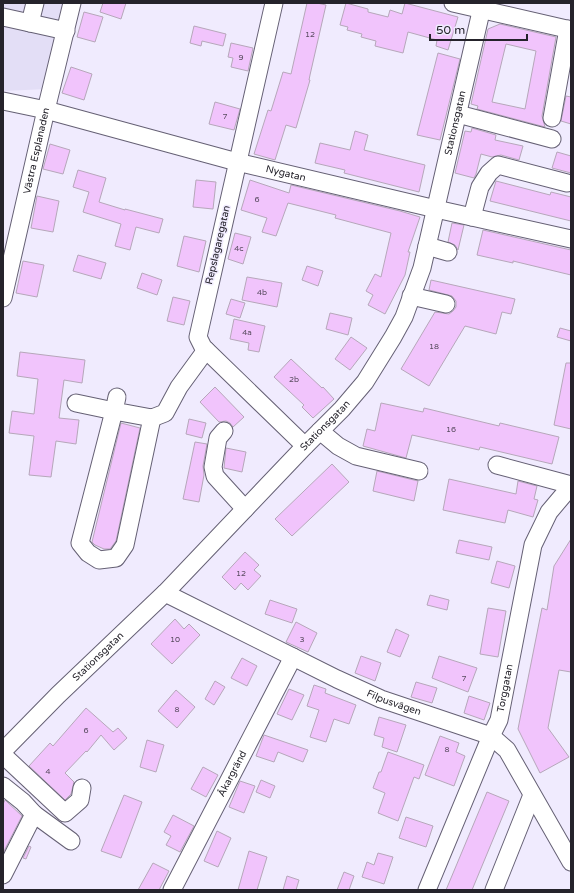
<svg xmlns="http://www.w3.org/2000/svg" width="574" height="893" font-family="'Varela Round',sans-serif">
  <rect width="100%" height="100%" fill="#f0ebfe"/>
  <path fill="#e3def6" d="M3 3H68L47 89 3 91Z"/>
  <path fill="#f1c4fc" stroke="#b6a7ba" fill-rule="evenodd" d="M103 3H126L121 19 100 12Z
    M307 3H317L326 5 310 75 309 80H310L296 128 286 125 275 160 254 154 268 110 271 111 283 72 291 74Z
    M346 3 368 9V12L388 17 390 10 402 14 405 3 458 17 448 50 436 46 437 40 408 32 403 53 375 46 376 41 361 37 362 34 347 30 348 27 340 25Z
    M84 12 103 17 95 42 77 37Z
    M500 24 556 37 542 116 545 127 477 109 478 106 471 104 488 29ZM506 44 536 51 525 109 492 102Z
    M194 26 226 34 223 46 202 41 201 46 190 43Z
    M231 43 253 48 248 71 231 67 233 58 228 57Z
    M438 53 460 59 440 140 417 135Z
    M71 67 92 74 84 100 62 93Z
    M566 96 571 97V124L561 121Z
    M215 102 240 109 234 130 209 124Z
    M472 128 496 135 495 140 523 146 519 160 501 155 492 157 481 154 476 174 474 178 455 173 465 131 471 132Z
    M355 131 368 135 364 150 425 165 419 192 344 173 345 170 315 163 320 143 350 150Z
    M50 144 70 150 63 174 43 169Z
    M557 152 571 156V173L552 168Z
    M78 170 106 178 99 202 125 210V209L163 219 159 233 136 227 130 250 115 246 121 224 83 212 89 192 73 187Z
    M196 180 216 182 213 209 193 207Z
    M250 180 289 193 291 185 400 211 420 217 408 252H410L405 275 385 314 368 305 373 295 366 291 375 274 381 277 391 233 335 218 336 215 288 203 276 236 262 232 267 218 241 210Z
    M496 181 550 195 551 192 571 197V221L490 201Z
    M37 196 59 201 53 232 31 228Z
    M452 223 464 225 458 250 455 245 448 242Z
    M483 230 571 250V275L513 261V263L477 255Z
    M235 233 251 237 243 264 228 259Z
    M184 236 206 241 199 272 177 266Z
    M78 255 106 263 101 279 73 271Z
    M23 261 44 265 37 297 16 293Z
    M307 266 323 271 318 286 302 280Z
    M142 273 162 280 157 295 137 288Z
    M247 277 282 283 277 307 242 300Z
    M431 280 515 299 511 314 502 312 496 334 465 326 429 386 401 369 435 312 449 314 453 311 456 307V301L452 296 429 290Z
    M173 297 190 301 184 325 167 321Z
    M231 299 245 303 240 318 226 314Z
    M330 313 352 318 348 335 326 329Z
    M234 319 265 326 259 352 248 350 249 343 230 339Z
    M560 328 571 331V341L557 337Z
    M351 337 367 348 350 370 335 359Z
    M20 352 85 360 82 383 64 380 59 418 79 420 76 444 56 441 51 477 29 475 34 436 9 433 12 411 34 414 38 379 17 376Z
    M291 359 322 388 323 387 334 399 313 418 302 407 304 405 274 377Z
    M566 363H571V429L554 425Z
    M215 387 244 417 233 427 230 423 226 421 219 422 200 402Z
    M381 403 423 412 424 408 499 426 500 423 559 437 552 464 480 447 479 450 412 435 406 458 363 446 367 429 375 431Z
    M189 419 206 423 202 438 186 434Z
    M121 423 140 428 116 541 110 549H104L95 545 92 542Z
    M195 442 207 444 203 466 204 475 199 502 183 499Z
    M226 448 246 452 242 472 224 468Z
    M332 464 349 482 292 536 275 519Z
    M377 471 418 481 414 501 373 491Z
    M449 479 516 494 518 481 537 486 534 499 538 500 533 517 508 510 505 523 443 510Z
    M571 539V672L559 670 548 728 569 757 540 773 518 729 542 608 547 610 554 566Z
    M459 540 492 547 489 560 456 553Z
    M245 552 259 565 254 570 261 576 248 590 241 583 235 590 222 577Z
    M497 561 515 566 509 588 491 583Z
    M430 595 449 600 447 610 427 605Z
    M270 600 297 609 292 623 265 614Z
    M488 608 506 611 498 657 480 654Z
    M175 619 184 629 189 624 200 635 172 664 151 644Z
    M296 622 317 633 308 652 286 642Z
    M396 629 409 635 400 657 387 652Z
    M361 656 381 663 375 681 355 673Z
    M439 656 477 668 468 692 432 678Z
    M242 658 257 666 247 686 231 678Z
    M215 681 225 687 214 705 205 699Z
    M416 682 437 688 432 703 411 697Z
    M314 685 326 689 325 693 356 705 349 724 334 719 326 742 310 737 319 710 307 706Z
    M289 689 304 695 292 720 277 714Z
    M176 690 195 707 177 728 158 711Z
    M469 696 490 703 484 720 464 713Z
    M86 708 113 732 118 728 127 738 114 750 101 735 87 752 86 751 65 773 74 782 71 794 65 800 29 766 50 743 53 746Z
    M379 717 406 725 397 752 382 747 384 738 374 735Z
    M264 735 308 750 303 762 278 752 274 762 256 756Z
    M440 736 459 743 456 752 465 756 454 786 425 775Z
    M147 740 164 745 156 772 140 767Z
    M388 752 424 765 419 779 414 777 398 821 378 813 385 793 373 788 379 772H381Z
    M203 767 218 775 206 797 191 789Z
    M261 780 275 786 270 798 256 792Z
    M240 781 255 786 244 813 229 807Z
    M487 792 509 801 472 890H446Z
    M124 795 142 802 121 858 101 851Z
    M5 800 22 816 3 853V804Z
    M173 815 194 826 180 852 166 845 171 836 164 832Z
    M406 817 433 826 426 847 399 838Z
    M217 831 231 838 218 867 204 861Z
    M29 846 31 847 26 859 23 858Z
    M249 851 267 857 257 890H238Z
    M378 853 393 857 384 884 362 877 367 862 374 865Z
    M153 863 169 871 159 890H138Z
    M344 872 354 876 349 890H337Z
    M287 876 299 880 296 890H283Z"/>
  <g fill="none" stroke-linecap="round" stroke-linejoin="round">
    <g stroke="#656074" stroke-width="19">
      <g id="minor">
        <path d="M274 3 198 337 203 347 305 446"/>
        <path d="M453 3 571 30"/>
        <path d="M3 17 66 31"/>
        <path d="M30 23 35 3"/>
        <path id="s1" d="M3 101 46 110 237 162 436 209 571 239"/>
        <path d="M458 114 552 139"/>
        <path d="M552 118 568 29"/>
        <path d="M472 217 480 187 489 173 498 165 567 183"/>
        <path d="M427 246 448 252"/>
        <path d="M411 296 446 304"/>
        <path id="s2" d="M3 298 46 110 72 3"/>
        <path d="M117 397 114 411 152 418 165 413 179 387 206 350"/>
        <path d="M76 403 114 411 80 543 88 553 99 560 116 558 125 545 152 418"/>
        <path d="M224 431 218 438 213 467 215 476 245 509"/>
        <path d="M320 431 338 446 356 456 419 471"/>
        <path d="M497 465 571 485"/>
        <path id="s3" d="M165 593 337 679 381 699 491 736 507 750 571 862"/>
        <path id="s4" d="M3 751 58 695 165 593 305 446 342 409 365 382 393 337 404 317 422 268 483 3"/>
        <path d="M3 755 65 813 80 800 82 788"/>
        <path d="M3 786 23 802 34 814"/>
        <path d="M3 875 34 814 71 841"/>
        <path id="s5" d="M172 890 293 657"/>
        <path id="s6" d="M427 890 491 736 499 720 533 545 549 512 571 486"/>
        <path d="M494 890 532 795"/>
      </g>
    </g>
    <use href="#minor" stroke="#fff" stroke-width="17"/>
  </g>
  <g text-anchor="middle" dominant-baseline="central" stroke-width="3" stroke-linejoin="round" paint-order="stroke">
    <g font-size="8" fill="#584b5f">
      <text x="310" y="34">12</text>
      <text x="241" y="57">9</text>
      <text x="225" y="116">7</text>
      <text x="257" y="199">6</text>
      <text x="239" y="248">4c</text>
      <text x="262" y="292">4b</text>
      <text x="247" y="332">4a</text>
      <text x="434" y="346">18</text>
      <text x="294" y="379">2b</text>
      <text x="451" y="429">16</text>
      <text x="241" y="573">12</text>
      <text x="175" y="639">10</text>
      <text x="302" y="639">3</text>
      <text x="464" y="678">7</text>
      <text x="177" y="709">8</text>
      <text x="86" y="730">6</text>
      <text x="447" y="749">8</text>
      <text x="48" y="771">4</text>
    </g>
    <g font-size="10" fill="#25232b" stroke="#f0ebfe">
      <text stroke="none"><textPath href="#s4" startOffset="794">Stationsgatan</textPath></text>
      <text stroke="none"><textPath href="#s2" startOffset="151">Västra Esplanaden</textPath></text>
      <text stroke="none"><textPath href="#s1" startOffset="292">Nygatan</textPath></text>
      <text transform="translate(218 245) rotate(-77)">Repslagaregatan</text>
      <text stroke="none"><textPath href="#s4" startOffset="458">Stationsgatan</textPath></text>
      <text stroke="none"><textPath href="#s4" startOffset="134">Stationsgatan</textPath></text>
      <text stroke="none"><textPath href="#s6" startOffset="217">Torggatan</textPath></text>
      <text stroke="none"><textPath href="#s3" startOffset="254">Filpusvägen</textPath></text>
      <text stroke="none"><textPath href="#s5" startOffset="131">Åkargränd</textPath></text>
    </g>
  </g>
  <rect width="574" height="893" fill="none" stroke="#25232b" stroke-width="8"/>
  <path d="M430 34v6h97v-6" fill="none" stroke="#25232b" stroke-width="2"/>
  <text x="436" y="34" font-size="12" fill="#25232b" stroke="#f0ebfe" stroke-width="3" paint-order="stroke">50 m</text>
</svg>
